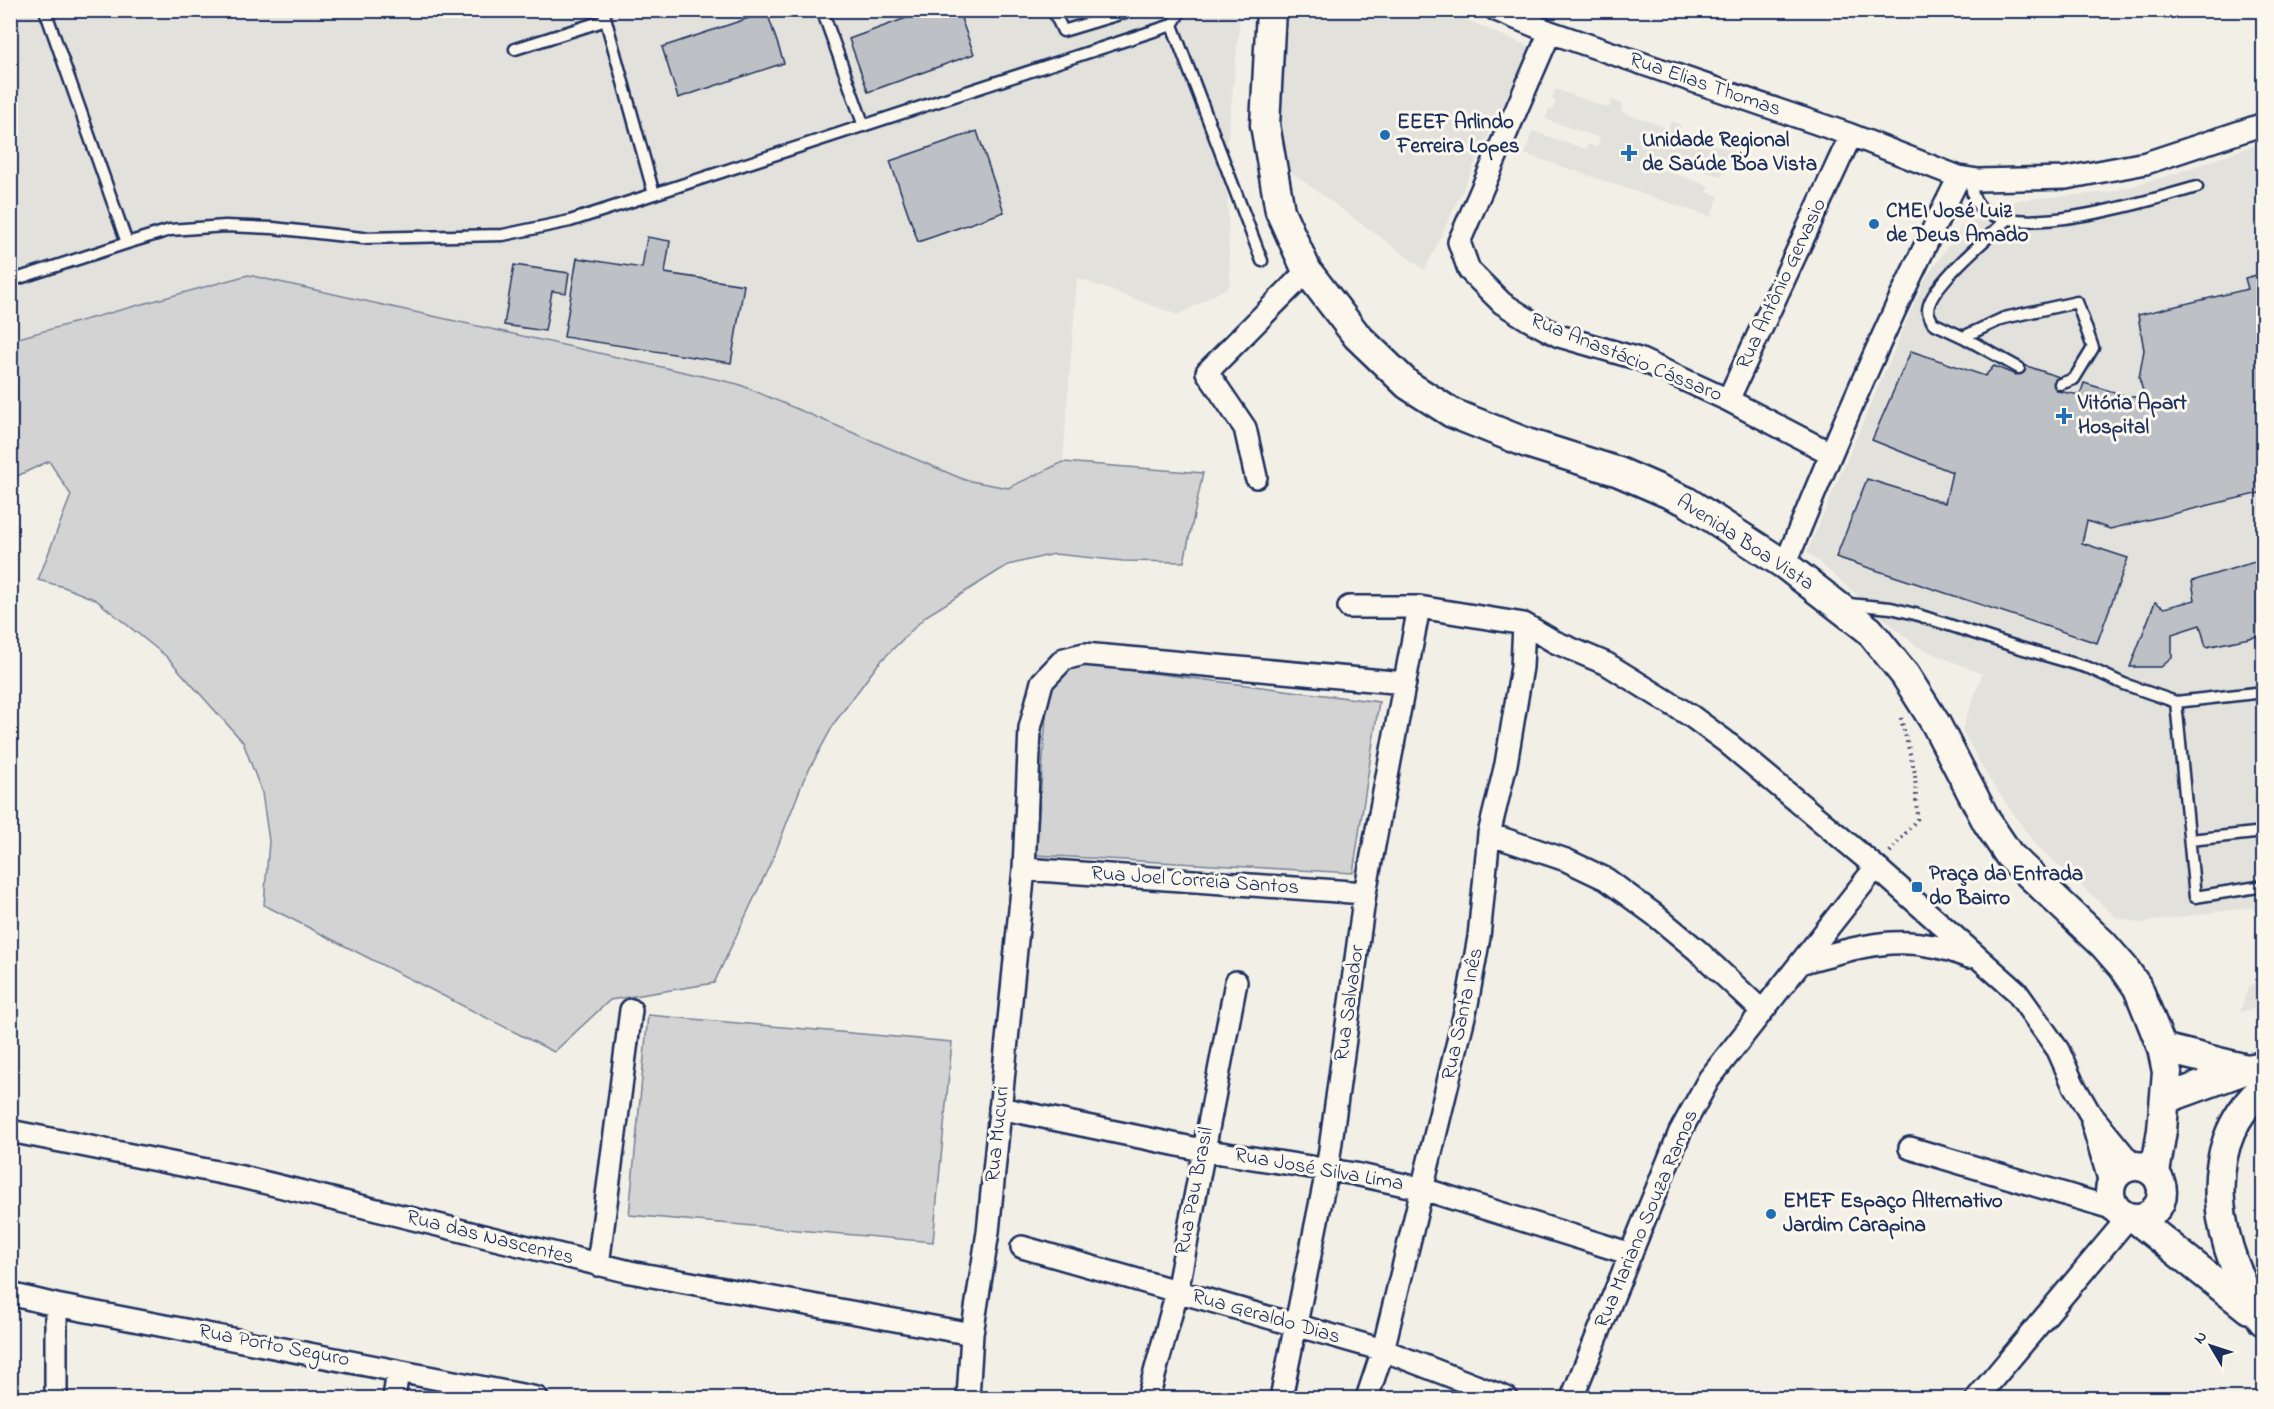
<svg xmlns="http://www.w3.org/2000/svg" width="2274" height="1409" font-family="'Indie Flower',sans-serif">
  <rect width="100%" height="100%" fill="#f2efe6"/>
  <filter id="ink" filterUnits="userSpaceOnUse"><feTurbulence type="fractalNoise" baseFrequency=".0167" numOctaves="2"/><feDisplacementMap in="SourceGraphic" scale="12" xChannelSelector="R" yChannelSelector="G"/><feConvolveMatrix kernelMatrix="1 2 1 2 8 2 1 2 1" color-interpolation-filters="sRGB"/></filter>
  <g filter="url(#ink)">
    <path fill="#e2e1dc" d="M11 11H1241L1226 153 1230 286 1178 315 1077 278 1063 462 1008 488 965 480 248 275 11 340Z
      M1289 11H1446L1530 47 1425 270 1284 167 1280 104 1283 43Z
      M1555 89 1609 108 1612 100 1623 104 1621 112 1668 128 1671 121 1681 125 1678 133 1734 151 1731 161 1725 159 1722 177 1656 155 1652 166 1709 186 1707 192 1719 196 1711 217 1525 154 1532 131 1586 149 1588 144 1597 147 1600 138 1545 119 1549 109 1553 110 1556 101 1552 99Z
      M2263 142V918L2251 907 2140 923 2117 918 2035 844 1989 779 1962 730 1982 674 1916 646 1807 552 1924 281 1962 226 2019 200 2111 192 2177 173Z
      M2263 978V1006L2240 1012 2248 987Z"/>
    <path fill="#d2d3d2" stroke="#768198" stroke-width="1.5" d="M248 275 738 384 965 480 1008 488 1063 462 1203 473 1184 562 1123 561 1054 554 1008 565 926 616 879 663 835 722 804 779 774 856 714 983 610 1000 554 1052 264 905 269 841 262 793 243 742 167 657 96 600 64 587 38 580 71 495 49 461 11 479V340Z
      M1050 660 1379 702 1353 873 1036 855Z
      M648 1015 952 1042 933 1242 629 1215Z"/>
    <path fill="#bdc0c4" stroke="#1b2f5e" stroke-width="1.5" d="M928 10H958L974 54 868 92 849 39Z
      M1077 10H1099L1079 18Z
      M767 12 784 63 678 98 662 47Z
      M977 131 1004 212 918 242 890 161Z
      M647 237 670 241 665 273 744 285 731 363 564 337 577 258 642 268Z
      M514 265 569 273 566 293 552 291 545 331 504 325Z
      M2264 273V492L2110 529 2087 521 2082 543 2128 558 2097 643 1836 557 1867 479 1945 503 1952 472 1872 440 1911 351 1985 376 1994 366 2016 375 2021 364 2062 378 2057 391 2080 395 2084 383 2130 397H2145L2139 378 2144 350 2138 315 2248 289 2245 278Z
      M2264 559V635L2206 647 2200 625 2172 634V658L2161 667H2130L2155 602 2164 608 2195 600 2192 581Z"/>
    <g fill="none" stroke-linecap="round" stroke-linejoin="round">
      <g stroke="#1b2f5e" stroke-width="15">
        <path id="lane" d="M45 10 127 243 170 230 225 226 273 228 363 238 503 235 570 221 654 194 603 10
          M822 10 864 126
          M1053 10 1063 31 1133 10
          M1172 25 1181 10
          M515 49 606 20
          M1972 179C1962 262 2159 197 2197 187
          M654 194 1172 25 1262 261
          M2008 219C1989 237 1929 286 1928 310 1928 314 1931 319 1933 323L1963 337 2019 368
          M10 281 127 243
          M1963 337 2004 318 2077 302 2093 348 2074 379 2060 384
          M1848 604 1891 608 1915 614 2017 647 2089 668 2124 684 2176 702 2264 692
          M2176 702 2195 897 2264 886
          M2190 840 2264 832"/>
      </g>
      <g stroke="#1b2f5e" stroke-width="26">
        <path id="street" d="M1496 10 1550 32 1851 135 1959 177 1978 180 2066 178 2146 163 2264 124
          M1550 32 1459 242 1469 270 1502 303 1529 320 1559 336 1639 359 1728 400 1830 453
          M1728 400 1851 135
          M1256 477 1245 428 1207 372 1307 271
          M1785 565C1838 433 1895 304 1959 177
          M1349 607H1419L1524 624 1555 642 1607 664 1691 716 1725 741 1876 867 2016 991 2058 1050 2073 1084 2089 1112 2133 1166
          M1489 834 1566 860 1606 879 1655 915 1697 950 1762 1011
          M1024 869 1365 893
          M1803 962C1866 945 1906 931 1969 957
          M1000 1108 1202 1150 1355 1174 1423 1189 1631 1254
          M2092 1122 2111 1186
          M10 1131 242 1177 630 1272 972 1334
          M1910 1148 2115 1209
          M1022 1247 1383 1350 1507 1398
          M598 1265 631 1010
          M10 1294 56 1305 537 1398
          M56 1305V1398
          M394 1398 398 1371
          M968 1398 972 1334 988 1232 1024 869 1030 728 1042 682 1064 659 1084 654 1405 683
          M1148 1398 1177 1292 1236 982
          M1281 1398 1327 1171 1365 893 1419 607
          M1367 1398 1383 1350 1467 1004 1479 937 1489 834 1506 764 1522 667 1524 624
          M1572 1398 1680 1132 1709 1079 1876 867
          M1977 1398 2128 1218"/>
      </g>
      <g stroke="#1b2f5e" stroke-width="33">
        <path id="secondary" d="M1271 10 1265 125 1280 211 1307 271 1357 336 1408 385 1452 413 1527 443 1619 472 1686 501 1785 565 1869 630 1905 675 1936 724 1987 822 2009 855 2103 944 2124 968 2138 988 2162 1048 2167 1072 2162 1130 2155 1173
          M2162 1048 2247 1069
          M2165 1099 2247 1069 2264 1066
          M2110 1192a26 26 0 1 1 52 0a26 26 0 1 1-52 0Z
          M2136 1219 2249 1309
          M2263 1321C2218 1252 2193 1149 2264 1087"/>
      </g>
      <path stroke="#1b2f5e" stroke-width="4" stroke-dasharray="1.5 4.5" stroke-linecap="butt" d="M1890 852 1917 819 1915 773 1900 715"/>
      <use href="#lane" stroke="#fbf7ec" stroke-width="10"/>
      <use href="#street" stroke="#fbf7ec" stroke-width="21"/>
      <use href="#secondary" stroke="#fbf7ec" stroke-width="28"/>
    </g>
  </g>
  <g fill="#1f6fb2" stroke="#fbf7ec" stroke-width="2">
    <circle cx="1385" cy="135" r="6"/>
    <path d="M1626 144h6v6h6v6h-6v6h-6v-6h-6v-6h6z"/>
    <circle cx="1874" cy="224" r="6"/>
    <path d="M2061 407h6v6h6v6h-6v6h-6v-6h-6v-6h6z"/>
    <rect x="1911" y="881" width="12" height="12" rx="3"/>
    <circle cx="1771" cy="1214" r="6"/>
  </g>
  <g text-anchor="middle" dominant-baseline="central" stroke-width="6" stroke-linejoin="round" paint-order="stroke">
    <g font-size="21" fill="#1b2f5e" stroke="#fbf7ec">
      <text transform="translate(1705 85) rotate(19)">Rua Elias Thomas</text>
      <text transform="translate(1782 284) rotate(-65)">Rua Antônio Gervasio</text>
      <text transform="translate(1626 358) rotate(22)">Rua Anastácio Cássaro</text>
      <text transform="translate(1745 543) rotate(33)">Avenida Boa Vista</text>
      <text transform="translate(1195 881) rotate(4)">Rua Joel Correia Santos</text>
      <text transform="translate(1350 1003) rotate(-82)">Rua Salvador</text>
      <text transform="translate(1463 1014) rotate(-78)">Rua Santa Inês</text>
      <text transform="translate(998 1134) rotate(-84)">Rua Mucuri</text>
      <text transform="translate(1319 1170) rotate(10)">Rua José Silva Lima</text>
      <text transform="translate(1195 1191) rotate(-79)">Rua Pau Brasil</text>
      <text transform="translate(1647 1219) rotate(-67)">Rua Mariano Souza Ramos</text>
      <text transform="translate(490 1238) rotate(14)">Rua das Nascentes</text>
      <text transform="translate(1266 1317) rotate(16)">Rua Geraldo Dias</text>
      <text transform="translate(274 1346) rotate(11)">Rua Porto Seguro</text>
    </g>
    <g font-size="21" font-weight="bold" fill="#1b2f5e" stroke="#fbf7ec" text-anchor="start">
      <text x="1397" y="123">EEEF Arlindo<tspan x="1397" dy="24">Ferreira Lopes</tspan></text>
      <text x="1642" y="141">Unidade Regional<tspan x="1642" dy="24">de Saúde Boa Vista</tspan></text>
      <text x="1886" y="212">CMEI José Luiz<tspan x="1886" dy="24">de Deus Amado</tspan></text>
      <text x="2078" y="404">Vitória Apart<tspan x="2078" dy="24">Hospital</tspan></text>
      <text x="1929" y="875">Praça da Entrada<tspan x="1929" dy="24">do Bairro</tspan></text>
      <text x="1783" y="1202">EMEF Espaço Alternativo<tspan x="1783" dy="24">Jardim Carapina</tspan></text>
    </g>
  </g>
  <rect width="2274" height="1409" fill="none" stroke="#fbf7ec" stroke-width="36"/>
  <rect x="18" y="18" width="2238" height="1373" fill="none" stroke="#1b2f5e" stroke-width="2" filter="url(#ink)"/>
  <g transform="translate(2211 1346) rotate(309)" stroke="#fbf7ec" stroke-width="4.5" paint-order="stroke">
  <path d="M0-4.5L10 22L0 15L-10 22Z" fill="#1b2f5e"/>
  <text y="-9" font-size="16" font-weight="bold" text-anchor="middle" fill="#1b2f5e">N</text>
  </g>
</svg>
